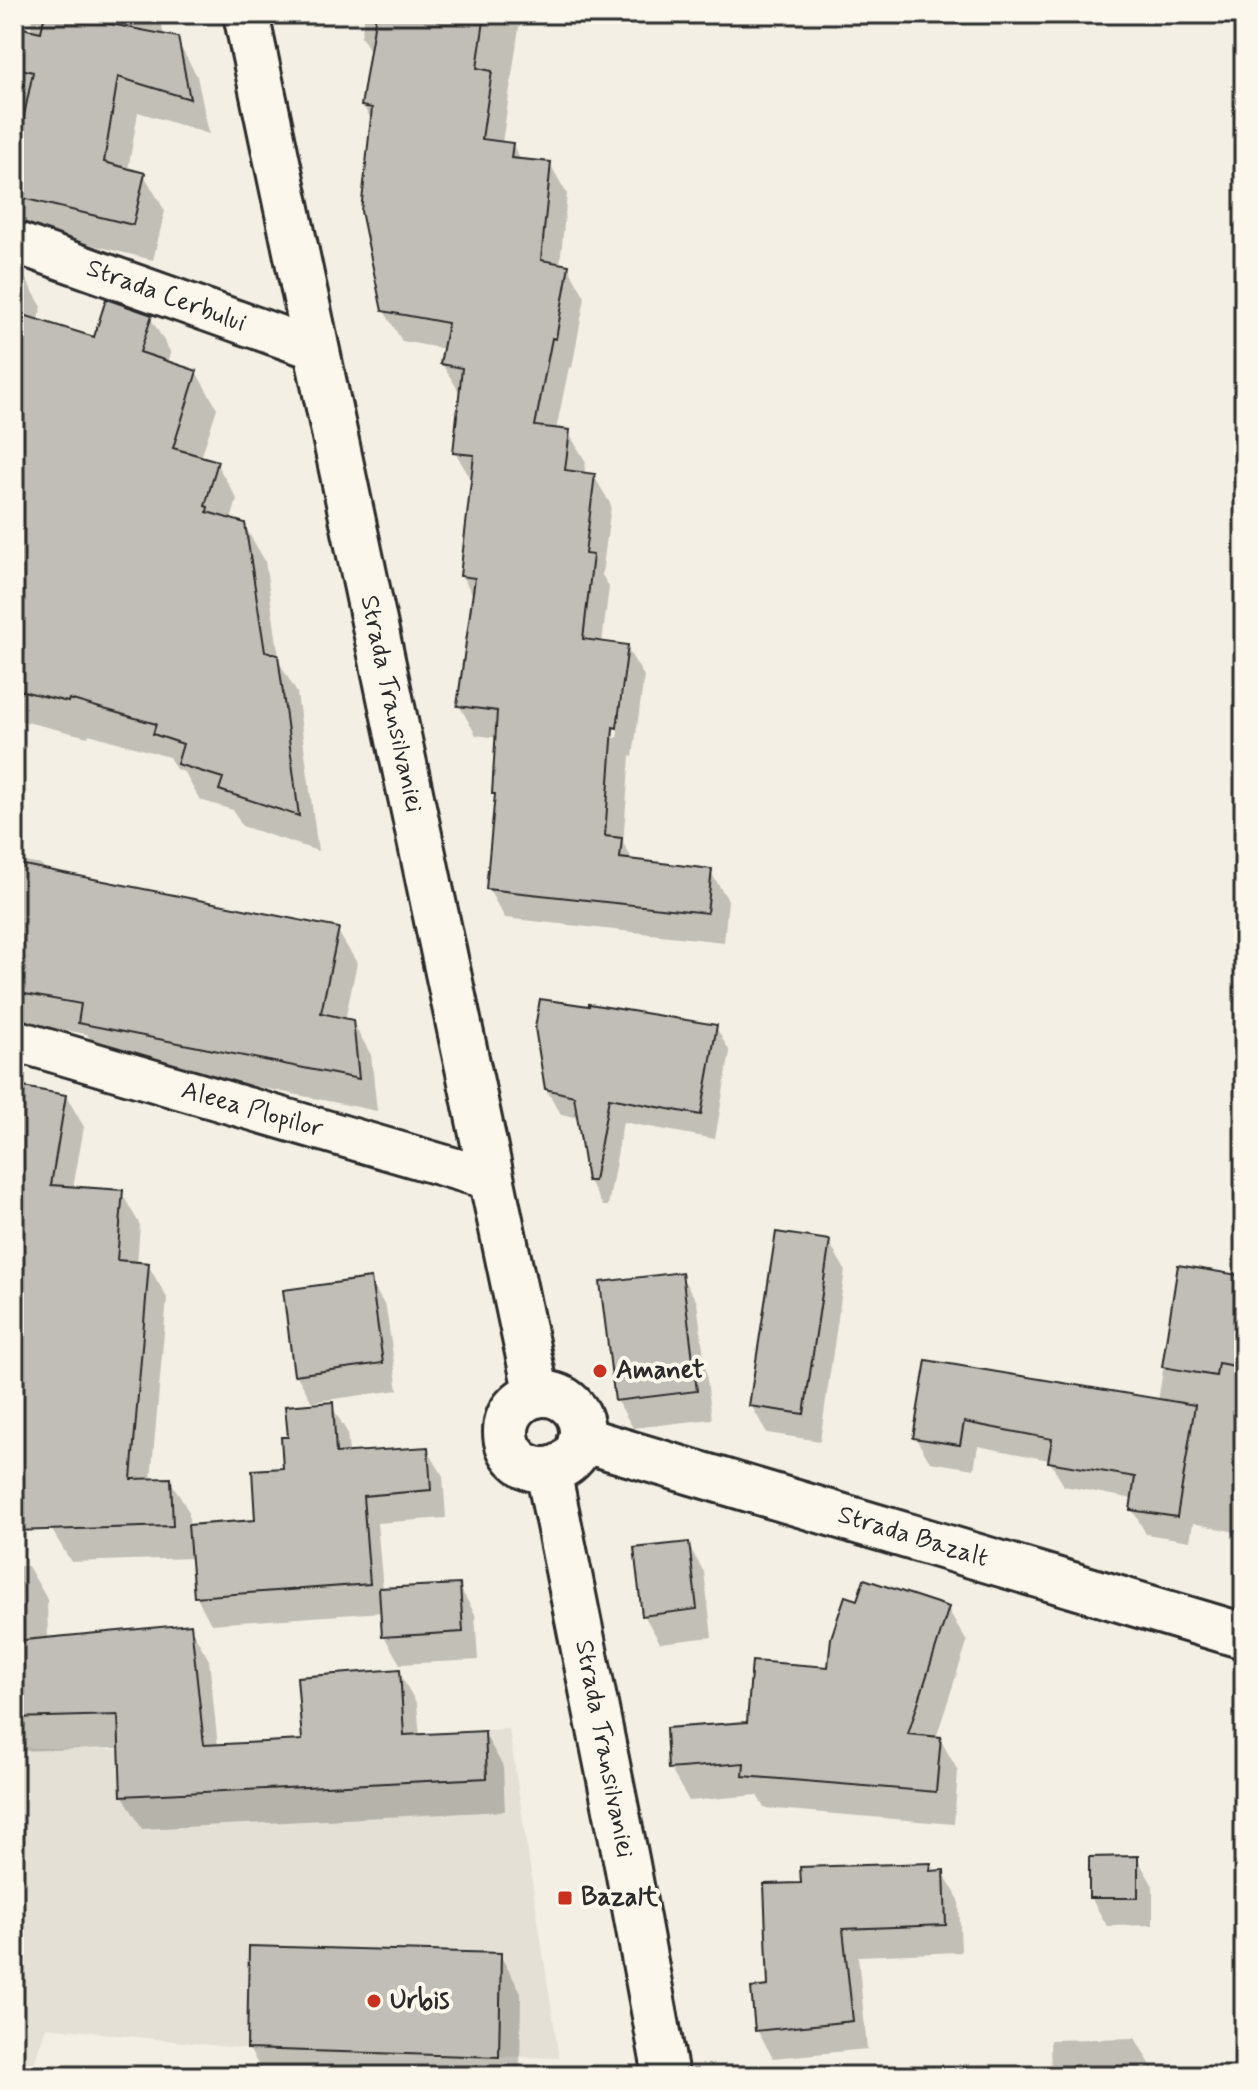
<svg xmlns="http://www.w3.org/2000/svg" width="1258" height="2090" font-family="Mynerve,sans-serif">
  <rect width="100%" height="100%" fill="#f3efe4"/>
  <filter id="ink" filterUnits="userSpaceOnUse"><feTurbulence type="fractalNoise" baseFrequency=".0125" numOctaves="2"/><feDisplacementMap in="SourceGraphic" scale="16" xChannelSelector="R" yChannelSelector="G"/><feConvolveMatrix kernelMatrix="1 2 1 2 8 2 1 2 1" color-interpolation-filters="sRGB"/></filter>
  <g filter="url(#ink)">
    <path fill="#e4e0d6" d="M509 1729 559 2058 247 2049 46 2027 30 2076H14V1747L120 1750Z"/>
    <path fill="#0003" fill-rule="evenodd" d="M32 14H160L164 37 176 39 197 76 209 134 138 112 128 170 144 175 165 211 153 260 64 238 57 261 20 260 14 269 21 271 42 307 37 321 95 340 150 317 171 353 168 363 196 372 217 408 201 458 216 463 237 499 231 521 244 525 265 561 280 664 297 693 318 851 242 826 233 810 200 800 184 772 176 769 169 757 89 734 88 737 14 719V28L31 32Z
      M365 14H521L502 143 512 144 521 161 550 164 567 194 560 265 568 267 585 297 572 368 569 367 556 430 568 432 586 462 584 474 594 476 611 505 602 575 609 587 602 643 626 647 644 676 633 757 630 756 623 843 634 862 710 871 728 900 724 942 505 918 488 888 496 799 494 793 497 738 476 735 459 705 474 597 462 576 473 483 455 452 460 393 442 364 445 349 402 341 384 311 373 122 363 106 372 54 361 36ZM622 671H626L617 738H613Z
      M14 860 42 865 46 871 337 930 357 963 345 1020 352 1021 371 1055 377 1111 100 1055 87 1034 14 1022Z
      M716 1027 730 1052 715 1139 623 1122 608 1206H603L589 1181 579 1118 561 1114 546 1089Z
      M14 1086 65 1094 84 1127 73 1188 121 1192 140 1225 137 1264 148 1265 167 1298 151 1480H170L189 1512V1527L257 1522 285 1470 290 1439 331 1405 347 1432 349 1454 427 1449 443 1476 446 1518 377 1523 383 1590 459 1586 475 1614 478 1660 400 1664 384 1636 383 1612 211 1624 196 1596 193 1558 71 1562 52 1530 14 1397Z
      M829 1242 845 1270 820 1441 767 1433 751 1405Z
      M1180 1268 1244 1278V1534L1193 1523 1190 1541 1146 1534 1132 1509 1133 1499 1064 1486 1049 1460 978 1446 974 1469 930 1462 915 1437 927 1362 1158 1401Z
      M680 1274 697 1302 712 1419 633 1428 617 1400Z
      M370 1280 386 1308 398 1390 312 1402 296 1374Z
      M688 1544 704 1572 712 1637 660 1643 644 1615Z
      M14 1566H28L47 1599 48 1639 190 1627 209 1660 218 1747 304 1742 398 1671 417 1704 420 1736 484 1733 503 1766 505 1811 142 1829 123 1796 121 1748 14 1751Z
      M858 1602 948 1609 967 1642 936 1738 940 1739 958 1771 954 1824 764 1808 757 1795 689 1801 670 1768 749 1724 830 1669Z
      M1137 1858 1153 1886V1925L1107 1926 1091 1898Z
      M929 1865 934 1873 943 1872 959 1900 961 1952 858 1956 867 2049 773 2058 757 2030 804 1885Z
      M500 1955 521 1992 520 2076H265L249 2049Z
      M1135 2038 1153 2069V2076H1051L1050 2040Z"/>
    <path fill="#c0beb6" stroke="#2b2b2b" stroke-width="2" d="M45 14H59L178 37 190 99 118 77 104 162 145 173 133 225 14 196V164L33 72 14 67V26L41 32Z
      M376 14H485L477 68 492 71 482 139 513 143 511 158 551 162 541 260 569 265 556 339 552 338 535 426 570 430 565 470 595 474 585 554 593 555 583 639 628 645 617 728 613 727 605 836 622 838 620 858 712 869 707 913 486 889 495 794H492L497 711 457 706 475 578 460 576 474 455 453 453 462 368 440 364 448 323 382 311 361 211 372 108 361 106Z
      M106 299 152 315 140 352 197 371 173 448 218 461 205 506 208 507 207 512 245 523 265 652 278 655 299 816 219 790 223 778 177 764 183 744 153 734 156 724 69 699 68 702 14 689V312L94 337Z
      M14 863 339 928 321 1013 353 1020 359 1079 78 1023 81 1004 14 992Z
      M540 999 589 1006V1004L717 1025 701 1115 609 1098 594 1181H587L574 1096 545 1089 535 1028Z
      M18 1086 66 1095 51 1185 123 1190 117 1260 149 1263 131 1479 171 1478 173 1526 14 1531V1113Z
      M776 1232 830 1240 804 1414 749 1406Z
      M1178 1265 1244 1276V1340L1240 1367 1218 1363 1216 1376 1162 1367Z
      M682 1272 697 1391 615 1401 600 1282Z
      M371 1278 383 1363 294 1375 283 1290Z
      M926 1360 1195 1405 1177 1517 1130 1510 1135 1477 1048 1462 1052 1439 964 1422 960 1445 913 1438Z
      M333 1402 336 1453 428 1447 431 1490 363 1496 370 1584 194 1597 188 1525 255 1520 252 1470 283 1468 281 1437H288L285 1406Z
      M689 1542 697 1609 642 1616 634 1548Z
      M864 1579 949 1607 908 1734 941 1737 936 1792 743 1776 744 1763 668 1769 666 1728 747 1722 752 1661 828 1667 831 1638 845 1596 857 1600Z
      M460 1584 463 1632 382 1637 379 1588Z
      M191 1624 204 1745 302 1740 297 1677 400 1669 404 1735 485 1731 487 1778 121 1796 118 1715 14 1718V1641Z
      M1138 1856V1898H1089V1857Z
      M931 1863 930 1871 944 1870 946 1925 843 1929 853 2021 755 2031 751 1988 768 1986 764 1884 801 1883 800 1867Z
      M249 1946 501 1953 499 2057 247 2049Z"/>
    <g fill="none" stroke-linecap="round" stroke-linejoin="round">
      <g stroke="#2b2b2b" stroke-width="46">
        <path id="minor" d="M14 242 318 350
          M14 1040 490 1179"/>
      </g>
      <g stroke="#2b2b2b" stroke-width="50">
        <path id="secondary" d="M581 1439 1244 1636"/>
      </g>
      <g stroke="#2b2b2b" stroke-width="50">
        <path id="primary" d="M246 14 537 1395
          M506 1432a38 38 0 1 1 76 0a38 38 0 1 1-76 0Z
          M548 1470 627 1864 666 2076"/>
      </g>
      <use href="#minor" stroke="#fbf7ec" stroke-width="40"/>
      <use href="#secondary" stroke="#fbf7ec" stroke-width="44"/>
      <use href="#primary" stroke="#fbf7ec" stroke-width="44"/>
    </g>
  </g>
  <g fill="#c8321e" stroke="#fbf7ec" stroke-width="3">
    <circle cx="600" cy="1371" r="8"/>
    <rect x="557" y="1890" width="16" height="16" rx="4"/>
    <circle cx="374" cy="2001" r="8"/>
  </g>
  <g text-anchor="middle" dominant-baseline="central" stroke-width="8" stroke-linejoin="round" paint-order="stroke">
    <g font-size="26" fill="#2b2b2b" stroke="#fbf7ec">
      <text transform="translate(166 296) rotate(20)">Strada Cerbului</text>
      <text transform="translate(391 704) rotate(78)">Strada Transilvaniei</text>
      <text transform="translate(252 1110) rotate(16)">Aleea Plopilor</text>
      <text transform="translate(913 1537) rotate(17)">Strada Bazalt</text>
      <text transform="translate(604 1749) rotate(79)">Strada Transilvaniei</text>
    </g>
    <g font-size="26" font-weight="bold" fill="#2b2b2b" stroke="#fbf7ec" text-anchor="start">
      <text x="616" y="1371">Amanet</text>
      <text x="581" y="1898">Bazalt</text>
      <text x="390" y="2001">Urbis</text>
    </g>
  </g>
  <rect width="1258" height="2090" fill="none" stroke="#fbf7ec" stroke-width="48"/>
  <rect x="24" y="24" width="1210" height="2042" fill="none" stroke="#2b2b2b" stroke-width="3" filter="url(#ink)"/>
</svg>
